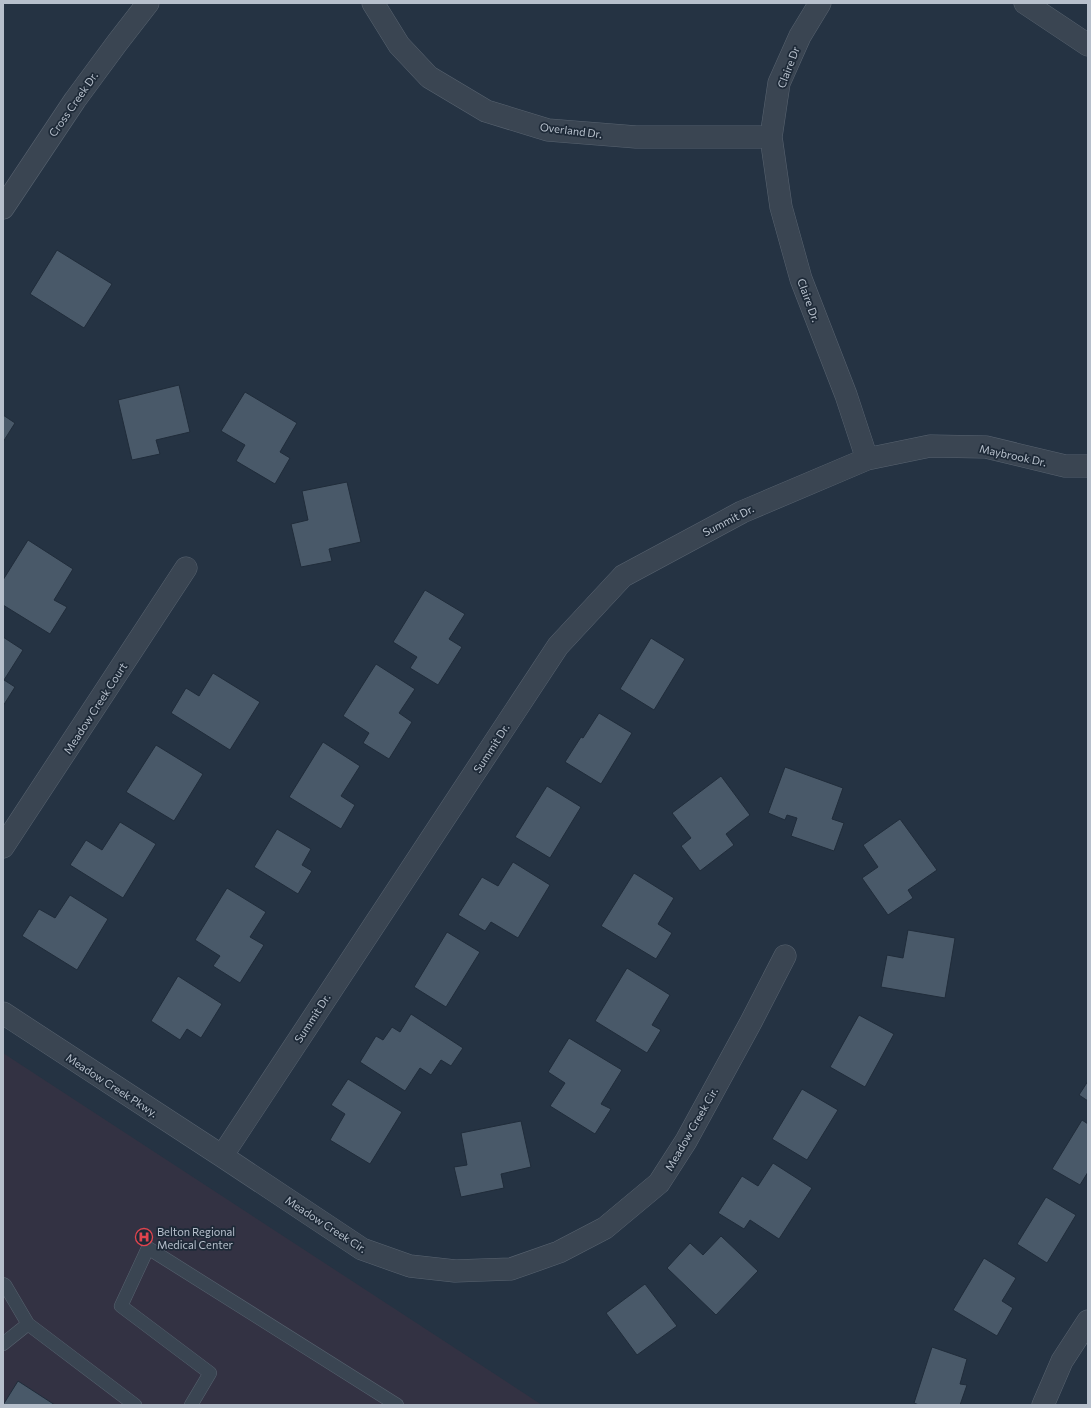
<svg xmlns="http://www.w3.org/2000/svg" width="1091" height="1408" font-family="Commissioner,sans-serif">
  <rect width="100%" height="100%" fill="#253343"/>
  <path fill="#333243" d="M3 1053 29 1070 542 1405H3Z"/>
  <path fill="#495969" stroke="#202c3a" d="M57 250 112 284 84 328 30 294Z
    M179 385 190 432 156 440 160 454 132 460 118 400Z
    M245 392 297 423 280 452 290 458 275 484 236 461 245 445 221 431Z
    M3 415 15 423 3 442Z
    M347 482 361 542 329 549 332 561 301 567 291 524 308 520 302 491Z
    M28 540 73 569 54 600 67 607 50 634 3 605V580Z
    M425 590 465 614 449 639 462 647 438 685 410 668 417 657 393 642Z
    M3 637 23 650 4 680 15 687 3 706Z
    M651 638 685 659 654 710 620 689Z
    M376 664 415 689 399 713 412 722 389 759 363 743 369 733 343 716Z
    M213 673 260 702 230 750 171 713 186 688 199 696Z
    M599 713 632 733 601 784 565 762 581 737 583 738Z
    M323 742 360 766 341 796 355 805 341 829 289 797Z
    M156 745 203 774 174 821 126 792Z
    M785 767 843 788 832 819 844 823 834 851 791 836 797 818 787 815 785 820 768 813Z
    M721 776 750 815 726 834 734 845 700 871 681 846 691 838 672 813Z
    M547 786 581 807 550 858 515 837Z
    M900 819 937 870 908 890 913 898 888 915 862 878 878 867 863 845Z
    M120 822 156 844 123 898 70 865 86 840 102 850Z
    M277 829 311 849 302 865 312 871 298 894 254 867Z
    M513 862 550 885 518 938 491 922 485 931 458 915 482 877 498 886Z
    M634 873 674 898 658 924 672 933 656 959 601 926Z
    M227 888 266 912 250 937 264 945 240 983 213 966 220 956 195 940Z
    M70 895 108 919 77 970 22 936 39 909 55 918Z
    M908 930 955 938 945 998 881 987 887 955 903 958Z
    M447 932 480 952 446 1007 414 987Z
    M627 968 670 995 652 1025 661 1030 647 1053 595 1021Z
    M178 976 222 1004 201 1038 187 1029 180 1040 151 1021Z
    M411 1014 463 1048 451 1066 441 1060 431 1075 420 1068 405 1091 360 1062 376 1036 383 1040 392 1027 400 1032Z
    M859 1015 894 1034 865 1087 830 1067Z
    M569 1038 622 1070 601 1104 611 1109 595 1134 550 1106 565 1083 548 1072Z
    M348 1079 402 1112 370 1164 330 1140 345 1114 331 1105Z
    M1088 1081V1101L1079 1095Z
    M802 1089 838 1110 807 1160 772 1139Z
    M1082 1120 1088 1124V1172L1080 1185 1052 1169Z
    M521 1121 531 1167 501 1174 504 1188 461 1197 454 1167 467 1165 461 1133Z
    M773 1163 812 1188 779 1239 750 1220 744 1229 718 1213 742 1176 758 1186Z
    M1046 1197 1076 1215 1047 1263 1017 1244Z
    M721 1236 758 1271 716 1315 667 1268 690 1243 703 1255Z
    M984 1258 1016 1278 1002 1301 1013 1308 997 1336 953 1310Z
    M645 1284 677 1326 637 1355 606 1313Z
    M932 1347 967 1359 960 1384 967 1385 960 1405H919L914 1403Z
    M18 1381 55 1405H3Z"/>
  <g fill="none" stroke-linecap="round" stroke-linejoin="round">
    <g stroke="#586370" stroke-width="14">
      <path id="service" d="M3 1284 5 1285 28 1324 135 1405
        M3 1344 28 1324
        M191 1405 210 1373 121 1306 148 1248 397 1405"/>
    </g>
    <g stroke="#586370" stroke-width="23">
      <path id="minor" d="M373 3 399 45 429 77 486 111 548 130 636 137H771
        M820 3 800 36 779 83 771 137 781 207 801 279 846 395 867 459
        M1025 3 1088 45
        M3 208 75 100 117 43 148 3
        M3 847 186 568
        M3 1013 222 1156 362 1249 410 1266 455 1271 511 1269 559 1252 605 1228 659 1183 686 1141 751 1022 785 956
        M222 1156 558 646 623 576 742 512 867 459 930 446 986 447 1065 466H1088
        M1043 1405 1062 1361 1088 1321"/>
    </g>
    <use href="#service" stroke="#3a4552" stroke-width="13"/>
    <use href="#minor" stroke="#3a4552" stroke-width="22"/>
  </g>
  <defs>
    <g id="hospital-ring" transform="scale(0.9)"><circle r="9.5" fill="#1e2a38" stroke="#e0444e" stroke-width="1.5"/><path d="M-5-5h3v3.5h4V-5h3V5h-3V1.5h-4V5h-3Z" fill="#e0444e"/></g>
  </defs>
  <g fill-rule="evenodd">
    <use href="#hospital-ring" x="144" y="1237"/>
  </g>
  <g text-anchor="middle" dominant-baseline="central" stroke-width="3.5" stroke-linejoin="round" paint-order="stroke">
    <g font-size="11" fill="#b7c0cc" stroke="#1e2a38">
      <text transform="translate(788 67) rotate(-69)">Claire Dr</text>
      <text transform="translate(73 104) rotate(-55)">Cross Creek Dr.</text>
      <text transform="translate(571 130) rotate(7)">Overland Dr.</text>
      <text transform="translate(809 300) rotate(70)">Claire Dr.</text>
      <text transform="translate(1013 455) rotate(12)">Maybrook Dr.</text>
      <text transform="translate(728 520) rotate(-27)">Summit Dr.</text>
      <text transform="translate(95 708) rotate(-57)">Meadow Creek Court</text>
      <text transform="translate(491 748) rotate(-57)">Summit Dr.</text>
      <text transform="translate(312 1018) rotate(-57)">Summit Dr.</text>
      <text transform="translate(112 1085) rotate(33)">Meadow Creek Pkwy.</text>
      <text transform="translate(691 1129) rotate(-60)">Meadow Creek Cir.</text>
      <text transform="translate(326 1224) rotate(33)">Meadow Creek Cir.</text>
    </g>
    <g font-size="11" fill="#b7c0cc" stroke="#1e2a38" text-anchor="start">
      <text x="157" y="1231">Belton Regional<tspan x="157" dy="13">Medical Center</tspan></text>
    </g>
  </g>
  <rect width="1091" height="1408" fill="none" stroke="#b7c0cc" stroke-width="8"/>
</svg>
